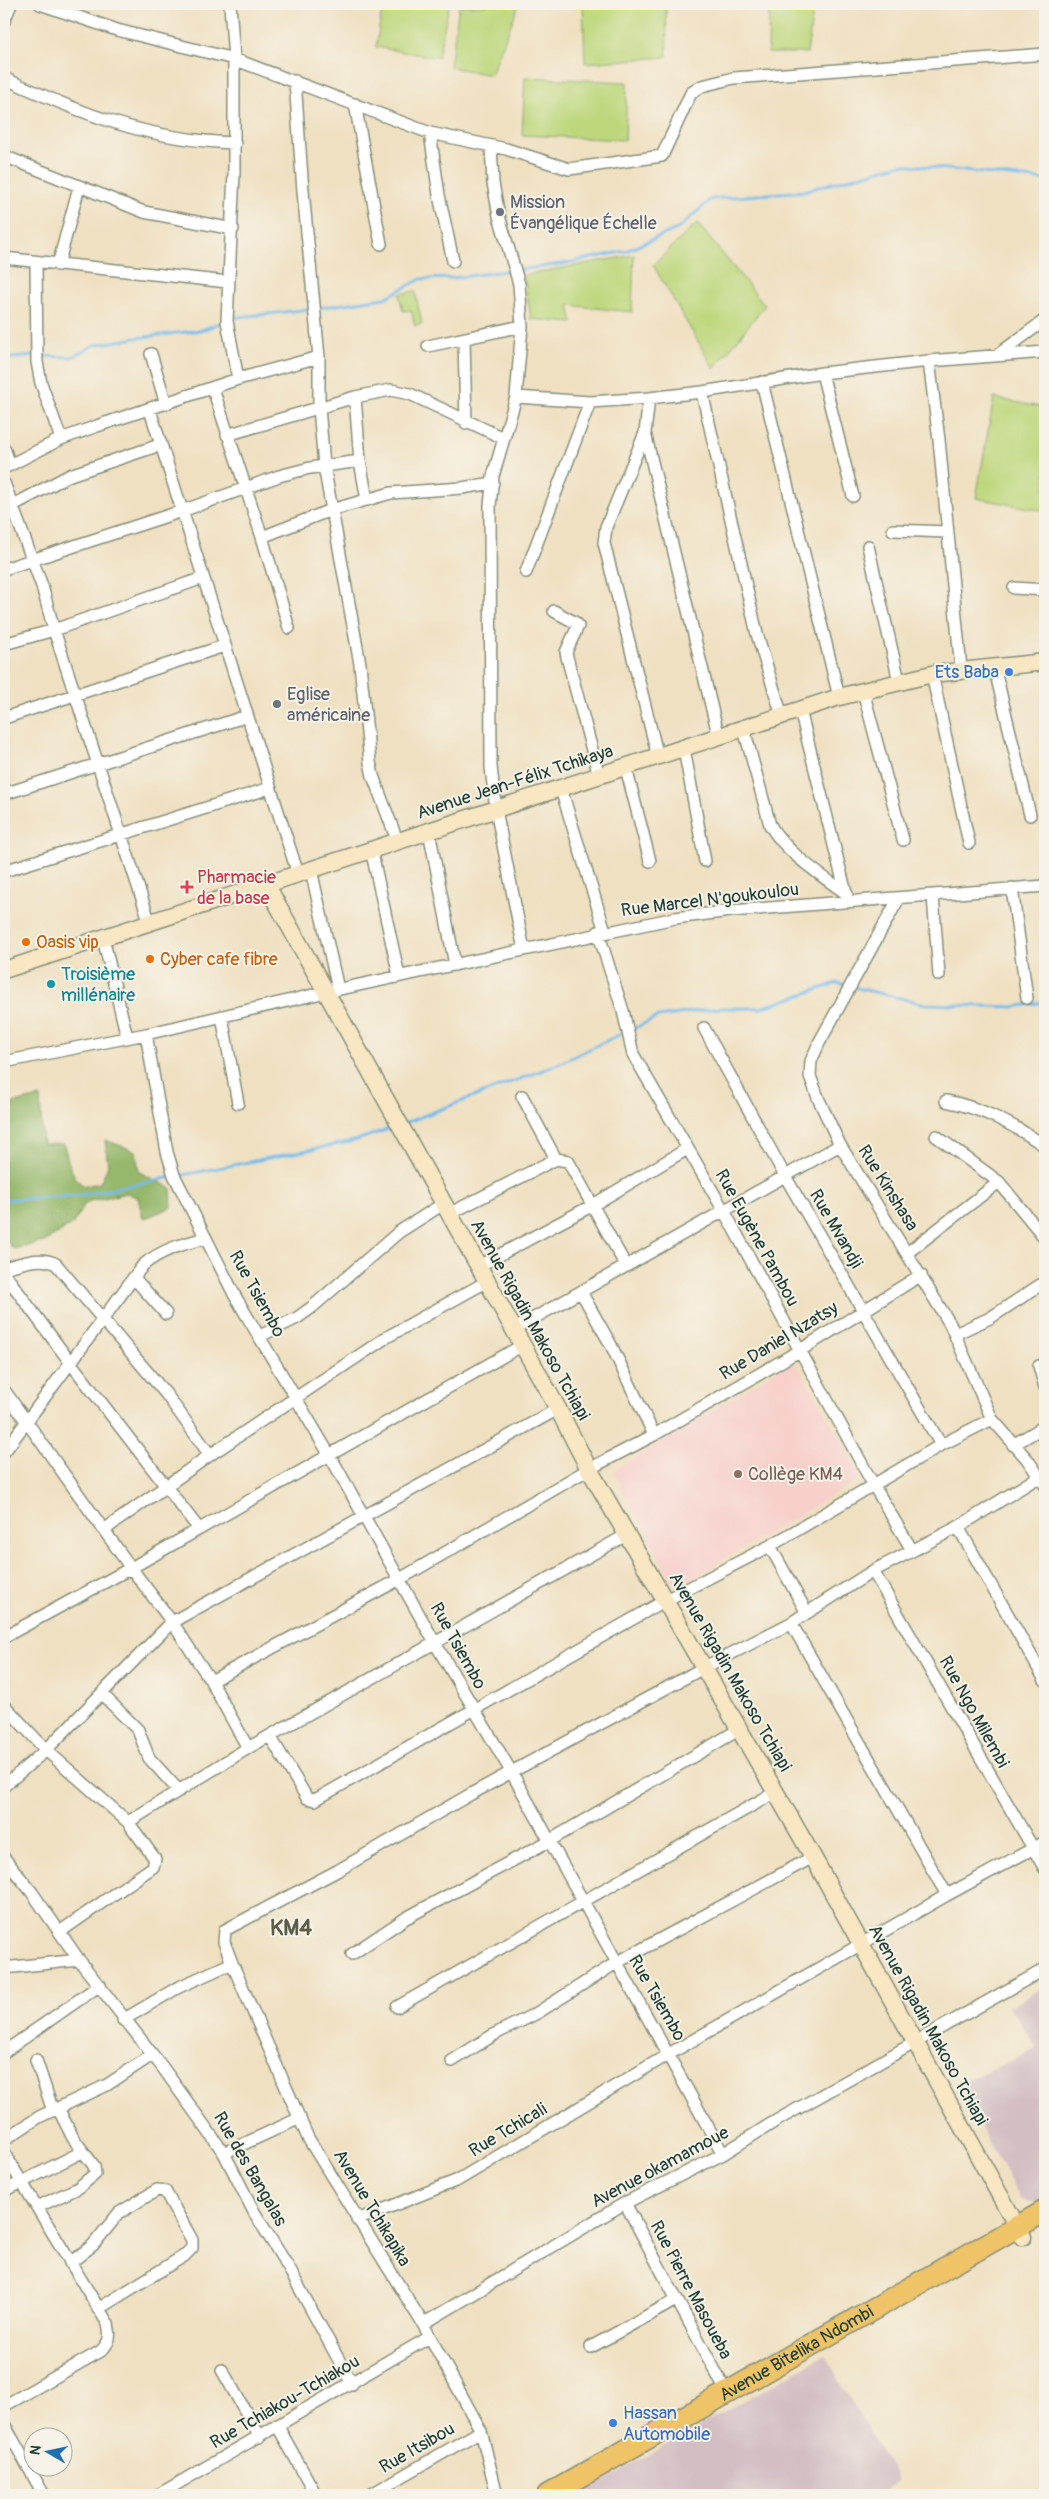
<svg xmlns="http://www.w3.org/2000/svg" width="1049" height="2499" font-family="Pangolin,sans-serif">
  <rect width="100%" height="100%" fill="#f7f3e8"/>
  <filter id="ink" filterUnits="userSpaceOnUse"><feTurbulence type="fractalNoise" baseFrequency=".02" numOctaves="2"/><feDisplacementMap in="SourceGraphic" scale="10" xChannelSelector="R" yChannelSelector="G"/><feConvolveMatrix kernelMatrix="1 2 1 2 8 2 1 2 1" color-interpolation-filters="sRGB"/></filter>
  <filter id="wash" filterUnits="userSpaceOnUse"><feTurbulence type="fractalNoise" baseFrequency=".0096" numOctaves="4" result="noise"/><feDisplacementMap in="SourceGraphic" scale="20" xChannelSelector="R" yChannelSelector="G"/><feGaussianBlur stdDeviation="1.12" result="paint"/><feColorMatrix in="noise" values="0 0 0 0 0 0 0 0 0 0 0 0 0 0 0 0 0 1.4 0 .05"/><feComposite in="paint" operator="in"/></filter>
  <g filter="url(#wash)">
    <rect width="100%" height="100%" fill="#efe0c1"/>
    <path fill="#f7d0cc" d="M794 1360 863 1477 676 1588 613 1471Z"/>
    <path fill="#d2bec3" d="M1045 1986V2201L1039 2205 1020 2198 956 2085 993 2069 1037 2048 1009 2007Z
      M825 2355 898 2482 875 2495H578Z"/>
    <path fill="#bdd77c" stroke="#6e8a58" d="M383 4H449L438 58 376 47Z
      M519 4 491 75 450 67 459 6Z
      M583 4H666L667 57 585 63Z
      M769 4H814L807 53H768Z
      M525 77 627 82 625 140 522 135Z
      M697 223 765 305 714 369 653 265Z
      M634 255 632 312 569 305 573 323 531 319 524 275Z
      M415 291 422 324 415 326 411 310 403 311 399 294Z
      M994 398 1045 408V511L976 498Z"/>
    <path fill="#96b86c" stroke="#5a7a50" d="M40 1097 43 1144H64C68 1160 70 1176 84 1186L100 1183 108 1166 105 1140 136 1151 139 1172 171 1188 172 1207 143 1219 138 1198 127 1193 90 1201 83 1206 74 1223 44 1242 13 1249 4 1237V1131L11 1119 13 1103Z"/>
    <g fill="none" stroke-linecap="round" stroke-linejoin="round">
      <path stroke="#74bbeb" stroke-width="3" d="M518 270 562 264 626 251 679 228 711 199 804 191 902 164 1045 180
        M317 308 385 298 421 279 453 278 512 270
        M230 318 311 309
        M39 356 73 357 94 345 136 338 202 330 225 321
        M4 359 33 356
        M853 987 926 1004 1013 1007 1045 1002
        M631 1030 658 1017 719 1008H761L837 983 847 985
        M405 1123 556 1065 625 1032
        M4 1200 82 1195 354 1141 394 1127"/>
    </g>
  </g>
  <g filter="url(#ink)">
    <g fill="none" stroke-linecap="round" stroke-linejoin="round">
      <g stroke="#878e7a" stroke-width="14">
        <path id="street" d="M40 4 117 30 234 59 430 133 506 149 569 169 662 156 691 93 702 86 734 78 1045 54
          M230 4 234 59V173L227 321 238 379
          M4 21 11 4
          M4 78C82 114 147 140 235 143
          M295 81 303 191 319 357V407L324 466 360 664 370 762 373 776 397 840
          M355 104 381 244
          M430 133 439 195 453 261
          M491 146 493 183 499 216 519 284 522 326 516 397 493 476 490 506 491 767 496 810 524 950
          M4 156 144 212 233 229
          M4 258 228 282
          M36 262 37 362 41 383 61 439
          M58 265 79 187
          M464 339 466 423
          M428 346 522 326
          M151 354 166 404
          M999 354 1045 320
          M929 361 1045 352
          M822 373 853 496
          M762 382 839 697
          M213 389 262 537 289 628
          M702 392 757 634 782 716
          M355 397 360 461 367 500
          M516 397 590 402 649 398 702 392 822 373 929 361 939 440 961 669
          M649 398 645 433 719 738
          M150 410 298 874
          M645 433 606 527 604 543 658 757
          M227 435 355 397 391 390 410 394 503 438
          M4 448 10 465
          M4 468 61 439 97 426 238 379 319 357
          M4 483 42 586 54 630 150 923
          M4 510 70 475 160 445
          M893 530 948 532
          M262 537 331 510 391 493 462 488 493 483
          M868 546 899 681
          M4 569 182 511 279 476 310 468 360 461
          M526 572 590 402
          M1014 588 1045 590
          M554 611 576 623 578 626 566 652 567 657 599 776
          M4 644 54 630 203 578
          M994 666 1030 815
          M932 674 969 843
          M863 691 903 840
          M800 710 847 897
          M4 718 224 646
          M744 729 770 825C785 852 822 876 847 894
          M684 749 705 861
          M626 768 650 861
          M561 789 605 931
          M4 794 247 716
          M429 831 455 965
          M371 849 399 976
          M311 870 338 989
          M4 871 270 788
          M1012 888 1027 998
          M933 896 939 975
          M899 898 819 1043 811 1061 810 1076 819 1100 840 1145 950 1324 992 1419 1027 1459 1045 1485
          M598 932 623 1011 633 1054 724 1211 874 1486 912 1550
          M103 938 127 1037
          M222 1017 238 1103
          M704 1028 785 1176 941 1445
          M146 1034 167 1152 174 1175 235 1296 329 1454 435 1643 512 1773 723 2154
          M4 1062 146 1034 326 992 675 918 731 911 1045 886
          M522 1096 556 1159
          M946 1101C983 1108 1014 1125 1045 1146
          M936 1136 999 1182 1045 1238
          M449 1214 556 1159 568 1161 626 1266
          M907 1253 999 1182
          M477 1267 593 1205 687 1149
          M4 1268C20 1264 41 1255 56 1264L166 1394 210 1455
          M4 1273 70 1362 199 1529
          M134 1278 166 1314
          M581 1292 611 1345 654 1435
          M513 1330 840 1145
          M955 1334 990 1318 1040 1285
          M260 1336 297 1318 311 1308 399 1232 443 1204
          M1039 1366 1045 1387
          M4 1390 131 1568 172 1622 211 1681 248 1748
          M1013 1445 1045 1426
          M4 1452 143 1265C163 1249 183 1244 206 1238
          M958 1527 1045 1680
          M104 1530 210 1455 387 1337 486 1282
          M770 1546 807 1613
          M873 1571 1045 1869
          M791 1623 947 1895
          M4 1637 131 1568 521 1346
          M211 1681 400 1579 589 1469 654 1435 799 1351 921 1275
          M102 1694 138 1730 149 1758 179 1791
          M4 1705 46 1750 128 1822 155 1859 153 1867 61 1931
          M270 1736 307 1798 315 1800 666 1600 770 1546 941 1445 992 1419
          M4 1786 46 1750 172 1622 558 1409
          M128 1822 248 1748 628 1534
          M4 1858 31 1891 79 1960 163 2068 224 2153 254 2212 288 2267 352 2384
          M352 1954 406 1918 549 1841 740 1729
          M4 1968 79 1960
          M397 2007 776 1792
          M123 2020 177 1988 232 1963
          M4 2052 100 1985
          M36 2060 53 2111
          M452 2061 495 2034 537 2013 616 1963 813 1857
          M4 2140 39 2117 107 2085 152 2055
          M4 2153 108 2324C111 2336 110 2342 101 2351L4 2406
          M224 2153 300 2118
          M4 2191 82 2152
          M625 2203 727 2393
          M37 2207 78 2188 95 2174 94 2166 73 2138 58 2108
          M357 2220 458 2180 669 2054 947 1895 1045 1842
          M70 2263 93 2245 119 2213 157 2190 165 2191 192 2240V2248L184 2256 98 2309
          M423 2324 625 2203 723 2154 774 2122 1045 1969
          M591 2347 676 2300
          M222 2370 260 2437
          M4 2424 44 2495
          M277 2425 316 2495
          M158 2495 428 2338
          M370 2495 481 2431
          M497 2495 481 2431 423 2324 308 2138 232 1963 224 1942 225 1930 337 1871 471 1794 705 1667 791 1623 873 1571 958 1527 1040 1476"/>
      </g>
      <g stroke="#878e7a" stroke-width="19">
        <path id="secondary" d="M266 884 558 1409 589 1469 813 1857 1023 2237
          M4 970 839 697 932 674 1045 662"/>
      </g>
      <g stroke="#878e7a" stroke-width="24">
        <g id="highway">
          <path id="s1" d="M548 2495 1045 2211"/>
        </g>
      </g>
      <use href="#street" stroke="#fff" stroke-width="11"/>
      <use href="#secondary" stroke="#f9e7c3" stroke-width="16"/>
      <use href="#highway" stroke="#efc469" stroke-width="21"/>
    </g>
  </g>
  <g fill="#6b7280" stroke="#f7f3e8" stroke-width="2">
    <circle cx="500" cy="212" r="5"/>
    <circle cx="277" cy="704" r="5"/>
  </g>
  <g fill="#3f7fe0" stroke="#f7f3e8" stroke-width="2">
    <circle cx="1009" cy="672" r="5"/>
    <circle cx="613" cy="2423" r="5"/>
  </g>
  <path fill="#e0444e" stroke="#f7f3e8" stroke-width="2" d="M184.5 879.5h5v5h5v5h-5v5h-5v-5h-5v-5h5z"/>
  <g fill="#e8710a" stroke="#f7f3e8" stroke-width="2">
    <circle cx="26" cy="942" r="5"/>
    <circle cx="150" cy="959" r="5"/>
  </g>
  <circle fill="#0f9aa8" stroke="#f7f3e8" stroke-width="2" cx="51" cy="984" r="5"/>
  <circle fill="#8d6e63" stroke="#f7f3e8" stroke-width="2" cx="738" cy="1474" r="5"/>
  <g text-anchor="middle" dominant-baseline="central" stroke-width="4" stroke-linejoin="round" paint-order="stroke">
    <g font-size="18" fill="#5b616d" stroke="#f7f3e8" text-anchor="start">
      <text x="510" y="202">Mission<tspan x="510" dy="21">Évangélique Échelle</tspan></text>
      <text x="287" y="694">Eglise<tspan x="287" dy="21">américaine</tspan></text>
    </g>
    <g font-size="18" fill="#366cbe" stroke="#f7f3e8" text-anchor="end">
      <text x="999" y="672">Ets Baba</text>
      <text x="623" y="2413" text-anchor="start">Hassan<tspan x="623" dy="21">Automobile</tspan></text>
    </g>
    <g font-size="18" fill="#1f3d34" stroke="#f7f3e8">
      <text transform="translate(515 782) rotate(-18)">Avenue Jean-Félix Tchikaya</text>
      <text transform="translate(710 900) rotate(-7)">Rue Marcel N'goukoulou</text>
      <text transform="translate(888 1188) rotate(58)">Rue Kinshasa</text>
      <text transform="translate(836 1229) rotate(60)">Rue Mvandji</text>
      <text transform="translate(757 1238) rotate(61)">Rue Eugène Pambou</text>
      <text transform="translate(257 1294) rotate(61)">Rue Tsiembo</text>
      <text transform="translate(530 1320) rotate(61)">Avenue Rigadin Makoso Tchiapi</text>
      <text transform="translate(779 1341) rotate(-31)">Rue Daniel Nzatsy</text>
      <text transform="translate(458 1646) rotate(61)">Rue Tsiembo</text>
      <text transform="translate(730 1672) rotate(60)">Avenue Rigadin Makoso Tchiapi</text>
      <text transform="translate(974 1712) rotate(61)">Rue Ngo Milembi</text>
      <text transform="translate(657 1998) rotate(60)">Rue Tsiembo</text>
      <text transform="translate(928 2025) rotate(61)">Avenue Rigadin Makoso Tchiapi</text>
      <text transform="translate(508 2130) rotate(-31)">Rue Tchicali</text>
      <text transform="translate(660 2167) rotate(-28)">Avenue okamamoue</text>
      <text transform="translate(250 2169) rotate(60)">Rue des Bangalas</text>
      <text transform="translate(372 2208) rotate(59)">Avenue Tchikapika</text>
      <text transform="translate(691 2290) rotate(62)">Rue Pierre Masoueba</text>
      <text stroke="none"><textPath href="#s1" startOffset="286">Avenue Bitelika Ndombi</textPath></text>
      <text transform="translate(285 2402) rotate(-30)">Rue Tchiakou-Tchiakou</text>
      <text transform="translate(417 2448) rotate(-30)">Rue Itsibou</text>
    </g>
    <g font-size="18" fill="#be3a42" stroke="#f7f3e8" text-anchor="start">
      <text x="197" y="877">Pharmacie<tspan x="197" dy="21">de la base</tspan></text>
    </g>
    <g font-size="18" fill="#c56008" stroke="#f7f3e8" text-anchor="start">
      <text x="36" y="942">Oasis vip</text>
      <text x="160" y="959">Cyber cafe fibre</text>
    </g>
    <g font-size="18" fill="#0d838f" stroke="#f7f3e8" text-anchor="start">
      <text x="61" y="974">Troisième<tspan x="61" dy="21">millénaire</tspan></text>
    </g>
    <g font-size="18" fill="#785e54" stroke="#f7f3e8" text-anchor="start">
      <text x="748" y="1474">Collège KM4</text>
    </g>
    <g font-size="22" font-weight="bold" fill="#5c5d49" stroke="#f7f3e8">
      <text x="291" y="1928">KM4</text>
    </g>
  </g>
  <rect width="1049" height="2499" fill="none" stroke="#f7f3e8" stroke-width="20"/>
  <g transform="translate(48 2452) rotate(279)"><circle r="24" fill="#f7f3e8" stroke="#a1aaa0"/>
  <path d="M0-4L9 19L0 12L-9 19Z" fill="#1f6fb2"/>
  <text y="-8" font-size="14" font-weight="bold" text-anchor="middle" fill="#1f3d34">N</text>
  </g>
</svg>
